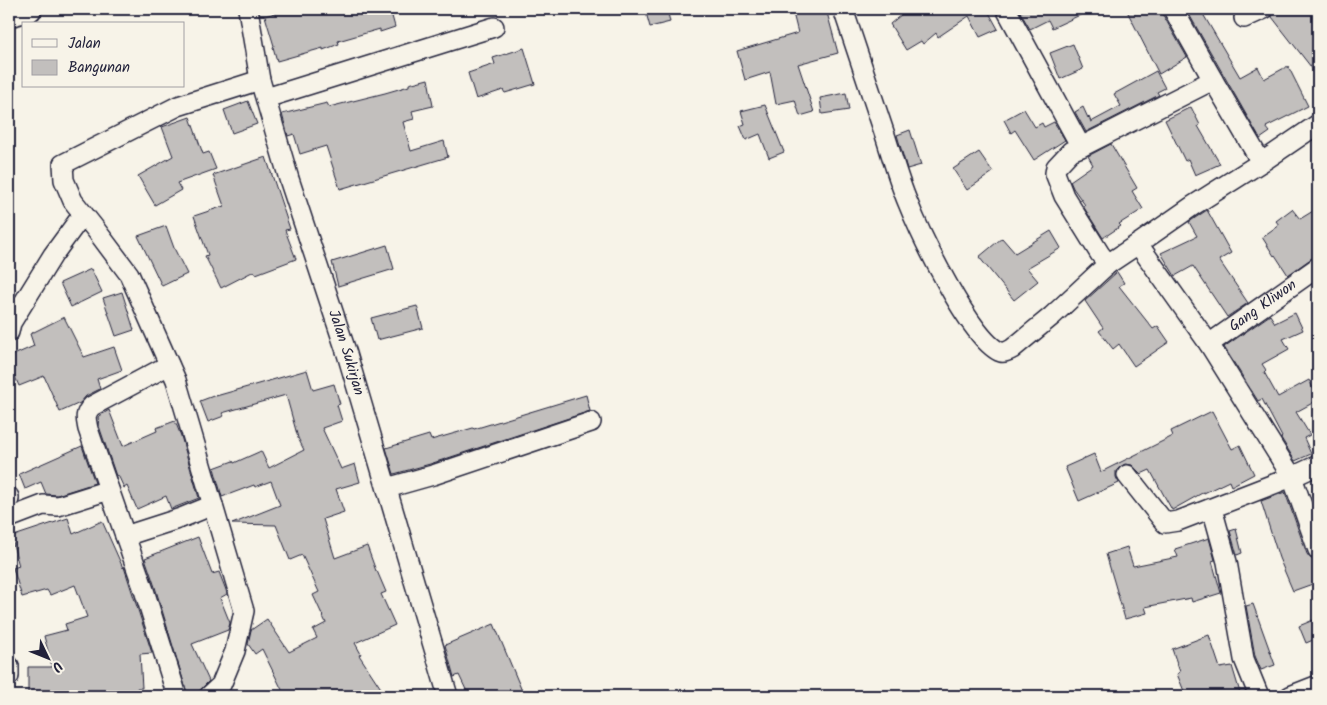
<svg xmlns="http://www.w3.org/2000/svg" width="1327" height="705" font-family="Kalam,sans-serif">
  <rect width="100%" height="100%" fill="#f7f3e8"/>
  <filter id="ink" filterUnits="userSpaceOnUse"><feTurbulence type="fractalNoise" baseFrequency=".02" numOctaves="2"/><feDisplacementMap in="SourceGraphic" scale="10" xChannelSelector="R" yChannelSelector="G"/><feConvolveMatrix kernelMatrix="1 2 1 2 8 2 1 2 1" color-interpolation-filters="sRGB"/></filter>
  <g filter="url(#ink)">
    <path fill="#c2bfbd" stroke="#22223b" d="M288 9H390L395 27 380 32V29L338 41 339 44 323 50V48L277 61 273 47 274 46 265 16Z
      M645 9H667L670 22 650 27Z
      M792 9H826L838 53 798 64 814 112 800 116 795 100 776 104 770 72 745 80 737 51 798 33Z
      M908 9H987L998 29 980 37 969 16 938 37 936 33 923 44 921 41 906 50 890 24Z
      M1027 9H1093L1052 28 1048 20 1030 29 1020 12Z
      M1126 9H1162L1163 15 1187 57 1159 74Z
      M1186 9H1200L1240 77 1258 67 1264 79 1288 66 1308 106 1266 127 1270 132 1260 139Z
      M1275 9H1318V76L1272 17Z
      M1073 44 1083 69 1060 79 1050 53Z
      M524 48 535 84 505 93 503 90 476 99 468 73 495 64 493 58Z
      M1156 71 1165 88 1157 92 1159 95 1086 132 1075 112 1083 107 1088 118 1089 117 1091 122 1121 106 1114 94Z
      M428 79 433 106 412 111 414 119 403 122 411 151 444 141 448 157 340 189 326 146 300 154 294 134 288 136 282 114 327 103 329 107 385 93 409 86V84Z
      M846 93 849 110 822 114 820 98Z
      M248 101 257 124 232 133 224 110Z
      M765 105 784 152 769 158 760 134 746 140 740 126 745 124 741 111Z
      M1191 107 1200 125 1198 126 1220 164 1195 175 1188 159 1185 161 1165 120Z
      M1024 109 1035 127 1042 123 1044 127 1054 122 1065 140 1034 160 1015 130 1011 133 1004 120Z
      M190 117 203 154 209 152 216 169 177 183 181 190 155 205 138 176 173 156 162 127Z
      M910 130 921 165 907 169 897 135Z
      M1111 144 1137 188 1132 191 1143 209 1119 224 1121 226 1103 238 1083 206 1085 205 1073 188 1070 181 1093 165 1088 156Z
      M979 152 993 172 967 190 953 169Z
      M266 157 290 229 285 230 296 259 256 274 254 271 221 288 205 256 208 255 194 216 224 206 213 175Z
      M1318 208V256L1312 258 1288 275 1275 255 1274 256 1262 237 1279 225 1276 221 1292 209 1300 219Z
      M1207 210 1231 253 1219 260 1248 303 1227 317 1193 266 1175 276 1161 253 1197 236 1189 222Z
      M166 226 174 248 187 274 162 286 138 236Z
      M1051 231 1061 248 1027 268 1038 281 1014 300 979 257 1002 238 1015 253Z
      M387 245 394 269 338 286 332 262Z
      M91 269 102 292 71 307 60 283Z
      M1117 272 1124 283 1119 286 1153 329 1158 326 1169 342 1134 366 1119 344 1113 349 1099 331 1103 328 1085 301Z
      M122 292 134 330 116 336 103 298Z
      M417 306 423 328 377 340 371 318Z
      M1295 313 1303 330 1283 339 1289 349 1262 364 1266 370 1264 372 1278 397 1309 380 1318 398V400L1296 412 1310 435 1304 438 1311 454 1295 461 1281 438 1282 437 1262 399 1258 401 1224 347 1270 315 1275 323Z
      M64 317 84 357 114 347 122 370 97 379 100 389 86 396 80 403 60 412 44 376 19 386 9 363V357L34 346 30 334Z
      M307 370 313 390 334 384 340 404 337 405 342 421 322 428 341 469 355 464 360 482 336 489 344 512 323 519 335 558 367 546 376 571H377L386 592 381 594 395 625 355 643 361 654 359 655 386 696H285L262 649 255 654 248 644 251 630 267 619 289 652 317 638 313 630 326 623 313 595 319 592 302 555 290 560 276 525 232 524 280 505 271 481 255 487 254 485 222 497 214 468 233 461 234 463 261 451 269 468 304 450 298 438 286 395 222 413 224 416 208 422 200 401 216 395V396Z
      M586 395 590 411 430 464 394 474 386 448 429 435 431 440 473 428 474 429Z
      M109 410 123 446 157 431 156 428 175 421 181 436 199 498 171 509 166 496 137 509 127 486 124 488 118 475 116 476 99 426 98 417Z
      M1212 411 1232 449 1240 445 1254 474 1231 486 1229 481 1204 493V492L1172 510 1150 470 1141 474 1132 465 1125 464 1120 467 1116 471V477L1119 483 1079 501 1065 467 1094 454 1101 472 1173 436 1171 431Z
      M82 446 95 483 57 495 46 494 41 482 25 489 19 474Z
      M1285 492 1307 554 1310 558 1315 561V563L1318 562V582L1293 591 1279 558 1261 501Z
      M68 518 73 534 102 521 123 568 124 567 152 653 140 654 142 688H137V696H28V667H52L44 636 67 630 65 624 87 617 75 585 50 595 47 590 22 597 13 568 19 566 11 537Z
      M1236 529 1242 553 1237 555 1230 531Z
      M198 537 212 574 219 572 226 590 227 594 220 598 230 623 228 630 192 644 209 681 199 691 188 696 155 587 145 558Z
      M1209 538 1215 560 1212 561 1221 593 1192 602 1191 598 1145 607 1147 613 1125 619 1106 554 1127 547 1133 566 1178 557 1175 549Z
      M1253 604 1275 665 1261 670 1255 656 1246 606Z
      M1318 618V638L1306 643 1299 626Z
      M494 624 522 691 512 696H469L459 675 454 677 445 645Z
      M1209 635 1220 668 1232 666 1241 696H1186L1177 674 1180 672 1172 649Z"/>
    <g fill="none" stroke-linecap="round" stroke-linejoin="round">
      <g stroke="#22223b" stroke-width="22">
        <g id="minor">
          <path id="s1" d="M248 9 260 80 289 179 347 354 448 696"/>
          <path d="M843 9C857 52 872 95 886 138 893 160 899 182 908 203 920 233 972 343 1001 352 1005 353 1008 351 1012 349L1052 316 1108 264 1100 254 1064 196 1055 173 1056 167 1071 151 1081 147 1213 80 1173 9"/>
          <path d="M1006 9 1081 147"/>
          <path d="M1244 18 1264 9"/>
          <path d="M1213 80 1261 162"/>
          <path d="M266 98 494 27"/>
          <path d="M1138 244 1194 205 1268 158 1318 124"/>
          <path d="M1108 264 1138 244 1209 344 1292 477 1318 550"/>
          <path d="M9 332 11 323 53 255 83 214"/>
          <path id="s2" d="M1209 344 1318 267"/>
          <path d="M169 365 92 406C84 414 86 419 88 429L144 590 177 696"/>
          <path d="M1127 475 1165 523 1178 521 1292 477 1318 465"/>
          <path d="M387 488 433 475 591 422"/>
          <path d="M9 497V499"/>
          <path d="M1210 509 1215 519 1227 562 1244 659 1259 696"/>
          <path d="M9 518 43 505 58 506 109 490"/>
          <path d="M125 536 181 518 213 505"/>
          <path d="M9 666V676"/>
          <path d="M209 696 221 685 235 651 244 611 176 380 129 274 96 230 73 201 64 180 63 164 178 106 260 80"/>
          <path d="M1290 696 1318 685"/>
        </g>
      </g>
      <g stroke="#22223b" stroke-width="28">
        <path id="major" d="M9 14 29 9"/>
      </g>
      <use href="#minor" stroke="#f7f3e8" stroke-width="19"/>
      <use href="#major" stroke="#f7f3e8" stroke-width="24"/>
    </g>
  </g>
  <g text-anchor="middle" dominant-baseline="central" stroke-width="4.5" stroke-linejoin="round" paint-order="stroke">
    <g font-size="15" fill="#22223b" stroke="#f7f3e8">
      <text stroke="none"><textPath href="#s2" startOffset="66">Gang Kliwon</textPath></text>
      <text stroke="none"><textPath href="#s1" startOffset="358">Jalan Sukirjan</textPath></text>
    </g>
  </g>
  <rect width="1327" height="705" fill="none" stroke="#f7f3e8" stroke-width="30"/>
  <rect x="15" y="15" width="1297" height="675" fill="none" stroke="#22223b" stroke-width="2" filter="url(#ink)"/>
  <rect x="22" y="22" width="162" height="65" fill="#f7f3e8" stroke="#a29fa3"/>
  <rect x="32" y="39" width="25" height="8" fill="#f7f3e8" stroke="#a29fa3"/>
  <text x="68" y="48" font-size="15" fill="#22223b">Jalan</text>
  <rect x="32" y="60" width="25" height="15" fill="#c2bfbd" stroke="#a29fa3"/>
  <text x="68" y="72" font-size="15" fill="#22223b">Bangunan</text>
  <g transform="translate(48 658) rotate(133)" stroke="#f7f3e8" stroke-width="4" paint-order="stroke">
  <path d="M0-4L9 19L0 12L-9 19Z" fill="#22223b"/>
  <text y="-8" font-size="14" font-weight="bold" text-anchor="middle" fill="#22223b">U</text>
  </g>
</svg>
